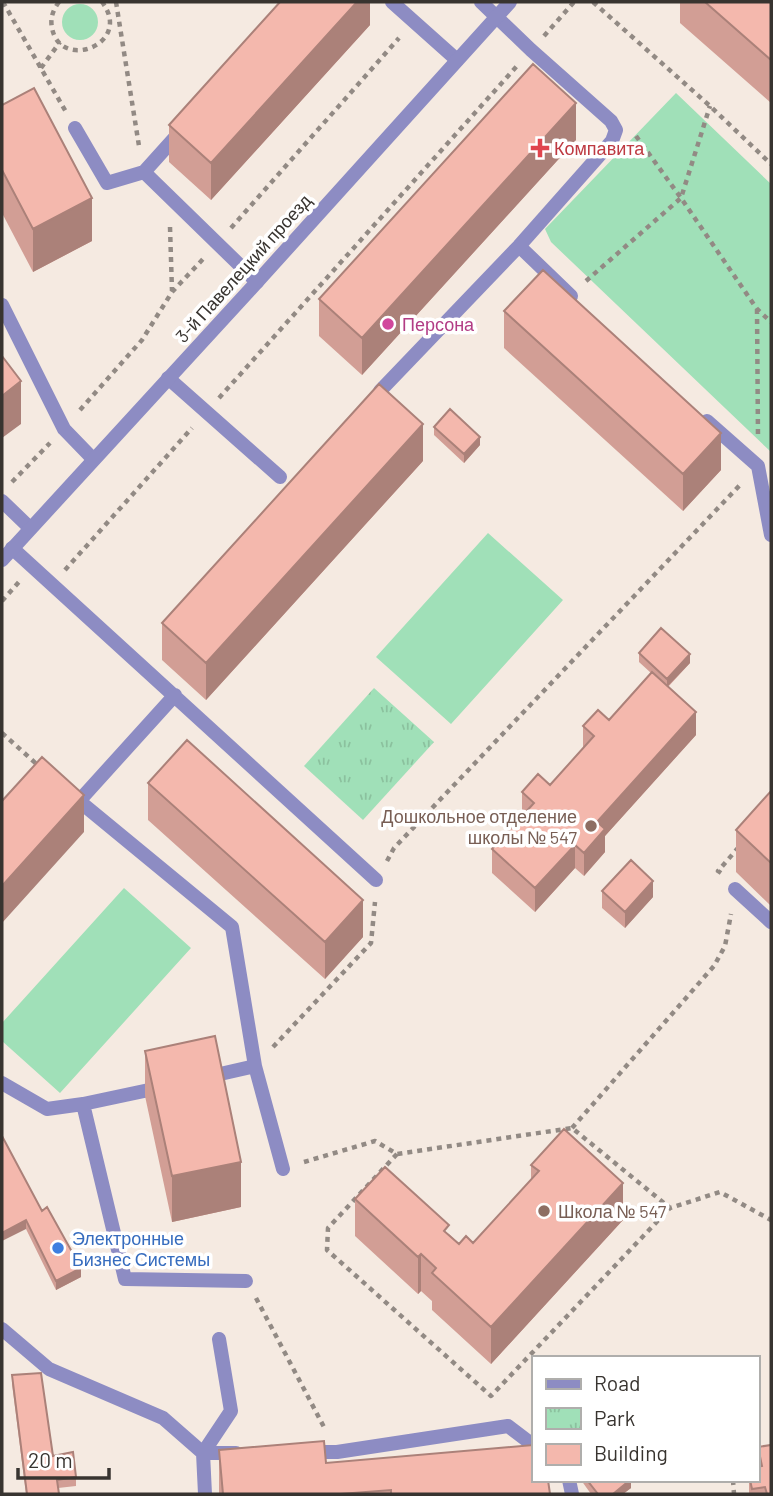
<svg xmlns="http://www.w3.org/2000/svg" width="773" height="1496" font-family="Barlow,sans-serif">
  <defs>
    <pattern id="park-tufts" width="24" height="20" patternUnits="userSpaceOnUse" patternTransform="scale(1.75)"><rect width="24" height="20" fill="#a0e0b8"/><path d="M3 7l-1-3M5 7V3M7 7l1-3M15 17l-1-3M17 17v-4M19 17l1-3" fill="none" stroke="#8bc19e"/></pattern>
  </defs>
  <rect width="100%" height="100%" fill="#f5eae1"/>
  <path fill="#a0e0b8" d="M62 22a18 18 0 1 1 36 0a18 18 0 1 1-36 0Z
    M676 93 771 184V452L551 242 545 229Z
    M488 533 563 600 451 724 376 657Z
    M124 888 191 948 60 1093 2 1041V1023Z"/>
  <path fill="url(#park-tufts)" d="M374 688 434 742 363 820 304 766Z"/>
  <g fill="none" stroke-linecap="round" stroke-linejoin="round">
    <path stroke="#928a84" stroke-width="4.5" stroke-dasharray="5 5" stroke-linecap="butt" d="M3 2 66 112
      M59 2C53 10 50 18 52 28 60 72 134 44 102 2
      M116 2 139 146
      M593 2 710 106 771 164
      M544 36 574 2
      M41 68 60 42
      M636 136 681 198 757 309 771 322
      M170 227 172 291
      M231 228 399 38
      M586 281 681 198 710 106
      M757 309 758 438
      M219 398 517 66
      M80 410 142 340 172 292 204 258
      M12 482 50 443
      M65 570 192 428
      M2 601 19 582
      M2 733 41 768
      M387 861 394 848 740 485
      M721 873 718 871 738 848
      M273 1047 371 943 375 902
      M572 1128 714 966 725 946 731 914
      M397 1154 328 1228 327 1250 491 1396 670 1208
      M304 1162 375 1141 397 1154 572 1128 670 1208 720 1192 771 1220
      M256 1298 325 1429
      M733 1480 734 1494"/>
    <path stroke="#8d8cc3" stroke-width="14" d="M392 2 457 60
      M75 128 107 183 144 172 180 132
      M144 172 257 282
      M519 246 571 296
      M2 305 64 429 93 459
      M168 378 280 477
      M380 391 519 246 612 141 616 130 611 121 531 50 481 2
      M707 421 758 466 771 535
      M2 501 30 528
      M12 548 376 880
      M175 695 79 801 232 927 255 1066
      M735 889 771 922
      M207 1077 255 1066 283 1169
      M2 1083 47 1109 83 1104 163 1087
      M83 1104 125 1279 246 1281
      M2 1329 49 1369 163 1418 203 1453H236
      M305 1452H337L508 1426 533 1445
      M569 1480 572 1494
      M205 1494 203 1453 231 1411 219 1339"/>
    <path stroke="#8d8cc3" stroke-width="14" d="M2 560 257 282 510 2"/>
  </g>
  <path fill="#d29e95" d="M370 2V25L211 200 169 162V125Z
    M680 2H771V103L680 23Z
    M2 105 92 241 33 272 2 213Z
    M576 140 362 375 319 336V299Z
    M504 311 721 470 683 511 504 348Z
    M434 427 480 445 464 463 434 435Z
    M423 461 206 700 162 660V623Z
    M639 653 690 663 668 687 696 735 605 836V852L584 876 575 868 535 912 492 873V849L522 816V792L550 785 583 748V726L609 720 651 673 639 662Z
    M148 783 363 937 325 979 148 820Z
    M771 791V906L736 872V830Z
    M602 891 653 897 625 928 602 908Z
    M145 1051 241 1207 172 1222 145 1096Z
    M2 1136 42 1211 81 1277 56 1290 26 1229Z
    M531 1165 623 1220 491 1364 432 1310V1301L421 1291 418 1294 355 1236V1199L449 1234 459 1244 473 1243 531 1180Z
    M12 1375 53 1456 76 1477V1486L58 1488 59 1494H26L12 1384Z
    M758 1447 771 1494H749V1480H757Z
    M219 1450 326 1463 533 1480 550 1494H219Z
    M581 1480H631V1488L623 1494H591Z"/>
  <path fill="#ab8179" d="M357 2H370V25L211 200V163Z
    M576 103V140L362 375V338Z
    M92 198V241L33 272V229Z
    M21 381V424L2 438V396Z
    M423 424V461L206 700V663Z
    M721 433V470L683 511V474Z
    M480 437V445L464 463V454Z
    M690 654V663L667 687V679Z
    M696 712V735L605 836V852L584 876V853L597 822Z
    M84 795V832L2 923V886Z
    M575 845V868L535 912V888Z
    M653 881V897L625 928V912Z
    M363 900V937L325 979V942Z
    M241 1162V1207L172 1222V1176Z
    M623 1183V1220L491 1364V1327Z
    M26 1220V1229L2 1241V1233Z
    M421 1254V1291L418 1294V1257Z
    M81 1268V1277L56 1290V1281Z
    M630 1480H631V1488L623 1494H613Z"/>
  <path fill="#f4b8ad" stroke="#ab8179" stroke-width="2" d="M280 2H357L211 163 169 125Z
    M705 2H771V60Z
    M533 64 576 103 362 338 319 299Z
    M34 88 92 198 33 229 2 170V105Z
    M543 270 721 433 683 474 504 311Z
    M2 356 21 381 2 396Z
    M379 384 423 424 206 663 162 623Z
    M450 409 480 437 464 454 434 427Z
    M661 628 690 654 667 679 639 653Z
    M652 672 696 712 597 822 605 829 584 853 575 845 535 888 492 849 534 803 522 792 538 774 550 785 594 736 583 726 598 710 609 720Z
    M187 740 363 900 325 942 148 783Z
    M42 757 84 795 2 886V801Z
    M771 791V863L736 830Z
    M631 860 653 881 625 912 602 891Z
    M215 1036 241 1162 172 1176 145 1051Z
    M564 1129 623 1183 491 1327 432 1273 436 1268 421 1254 418 1257 355 1199 385 1167 449 1225 444 1231 459 1244 466 1236 473 1243 539 1171 531 1165Z
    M2 1136 42 1211 47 1207 81 1268 56 1281 26 1220 2 1233Z
    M41 1373 53 1456 73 1452 76 1477 57 1480 59 1494H27L12 1375Z
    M324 1441 326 1463 533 1445V1480H548L550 1494H391V1490L340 1494H223L219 1450Z
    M771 1445V1494H767L765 1487 752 1489 750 1480H757V1467L762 1466 758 1447Z
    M587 1480H630L613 1494H598Z"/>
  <path fill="#e0444e" stroke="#fff" stroke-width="2.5" d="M536.5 137.5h7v7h7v7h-7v7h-7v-7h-7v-7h7z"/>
  <circle fill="#d1479c" stroke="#fff" stroke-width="2.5" cx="388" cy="324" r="7"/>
  <g fill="#8d6e63" stroke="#fff" stroke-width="2.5">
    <circle cx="591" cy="826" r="7"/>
    <circle cx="544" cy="1211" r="7"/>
  </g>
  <circle fill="#3f7fe0" stroke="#fff" stroke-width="2.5" cx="58" cy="1248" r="7"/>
  <g text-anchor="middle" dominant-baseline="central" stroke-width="7" stroke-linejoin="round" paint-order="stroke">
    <g font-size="18" fill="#be3a42" stroke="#fff" text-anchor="start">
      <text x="554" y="148">Компавита</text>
    </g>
    <g font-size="18" fill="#383430" stroke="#fff">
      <text transform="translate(243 268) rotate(-48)">3-й Павелецкий проезд</text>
    </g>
    <g font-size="18" fill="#b23c85" stroke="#fff" text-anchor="start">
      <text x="402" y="324">Персона</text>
    </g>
    <g font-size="18" fill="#785e54" stroke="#fff" text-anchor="end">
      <text x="577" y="816">Дошкольное отделение<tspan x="577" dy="21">школы № 547</tspan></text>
      <text x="558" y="1211" text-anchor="start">Школа № 547</text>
    </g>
    <g font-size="18" fill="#366cbe" stroke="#fff" text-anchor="start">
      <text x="72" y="1238">Электронные<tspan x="72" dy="21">Бизнес Системы</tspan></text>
    </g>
  </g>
  <rect width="773" height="1496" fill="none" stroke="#383430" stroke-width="7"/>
  <rect x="532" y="1356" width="228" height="126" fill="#ffffff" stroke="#afaeac" stroke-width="2"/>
  <rect x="546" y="1379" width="35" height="10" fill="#8d8cc3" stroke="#afaeac" stroke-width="2"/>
  <text x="594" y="1391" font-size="21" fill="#383430">Road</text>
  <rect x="546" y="1408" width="35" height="21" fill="url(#park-tufts)" stroke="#afaeac" stroke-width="2"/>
  <text x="594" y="1426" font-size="21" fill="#383430">Park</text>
  <rect x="546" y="1444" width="35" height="21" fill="#f4b8ad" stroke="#afaeac" stroke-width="2"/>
  <text x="594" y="1461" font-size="21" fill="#383430">Building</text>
  <path d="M18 1468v10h91v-10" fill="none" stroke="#383430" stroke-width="3.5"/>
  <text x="28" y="1468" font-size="21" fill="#383430" stroke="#ffffff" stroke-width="5" paint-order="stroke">20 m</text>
</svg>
